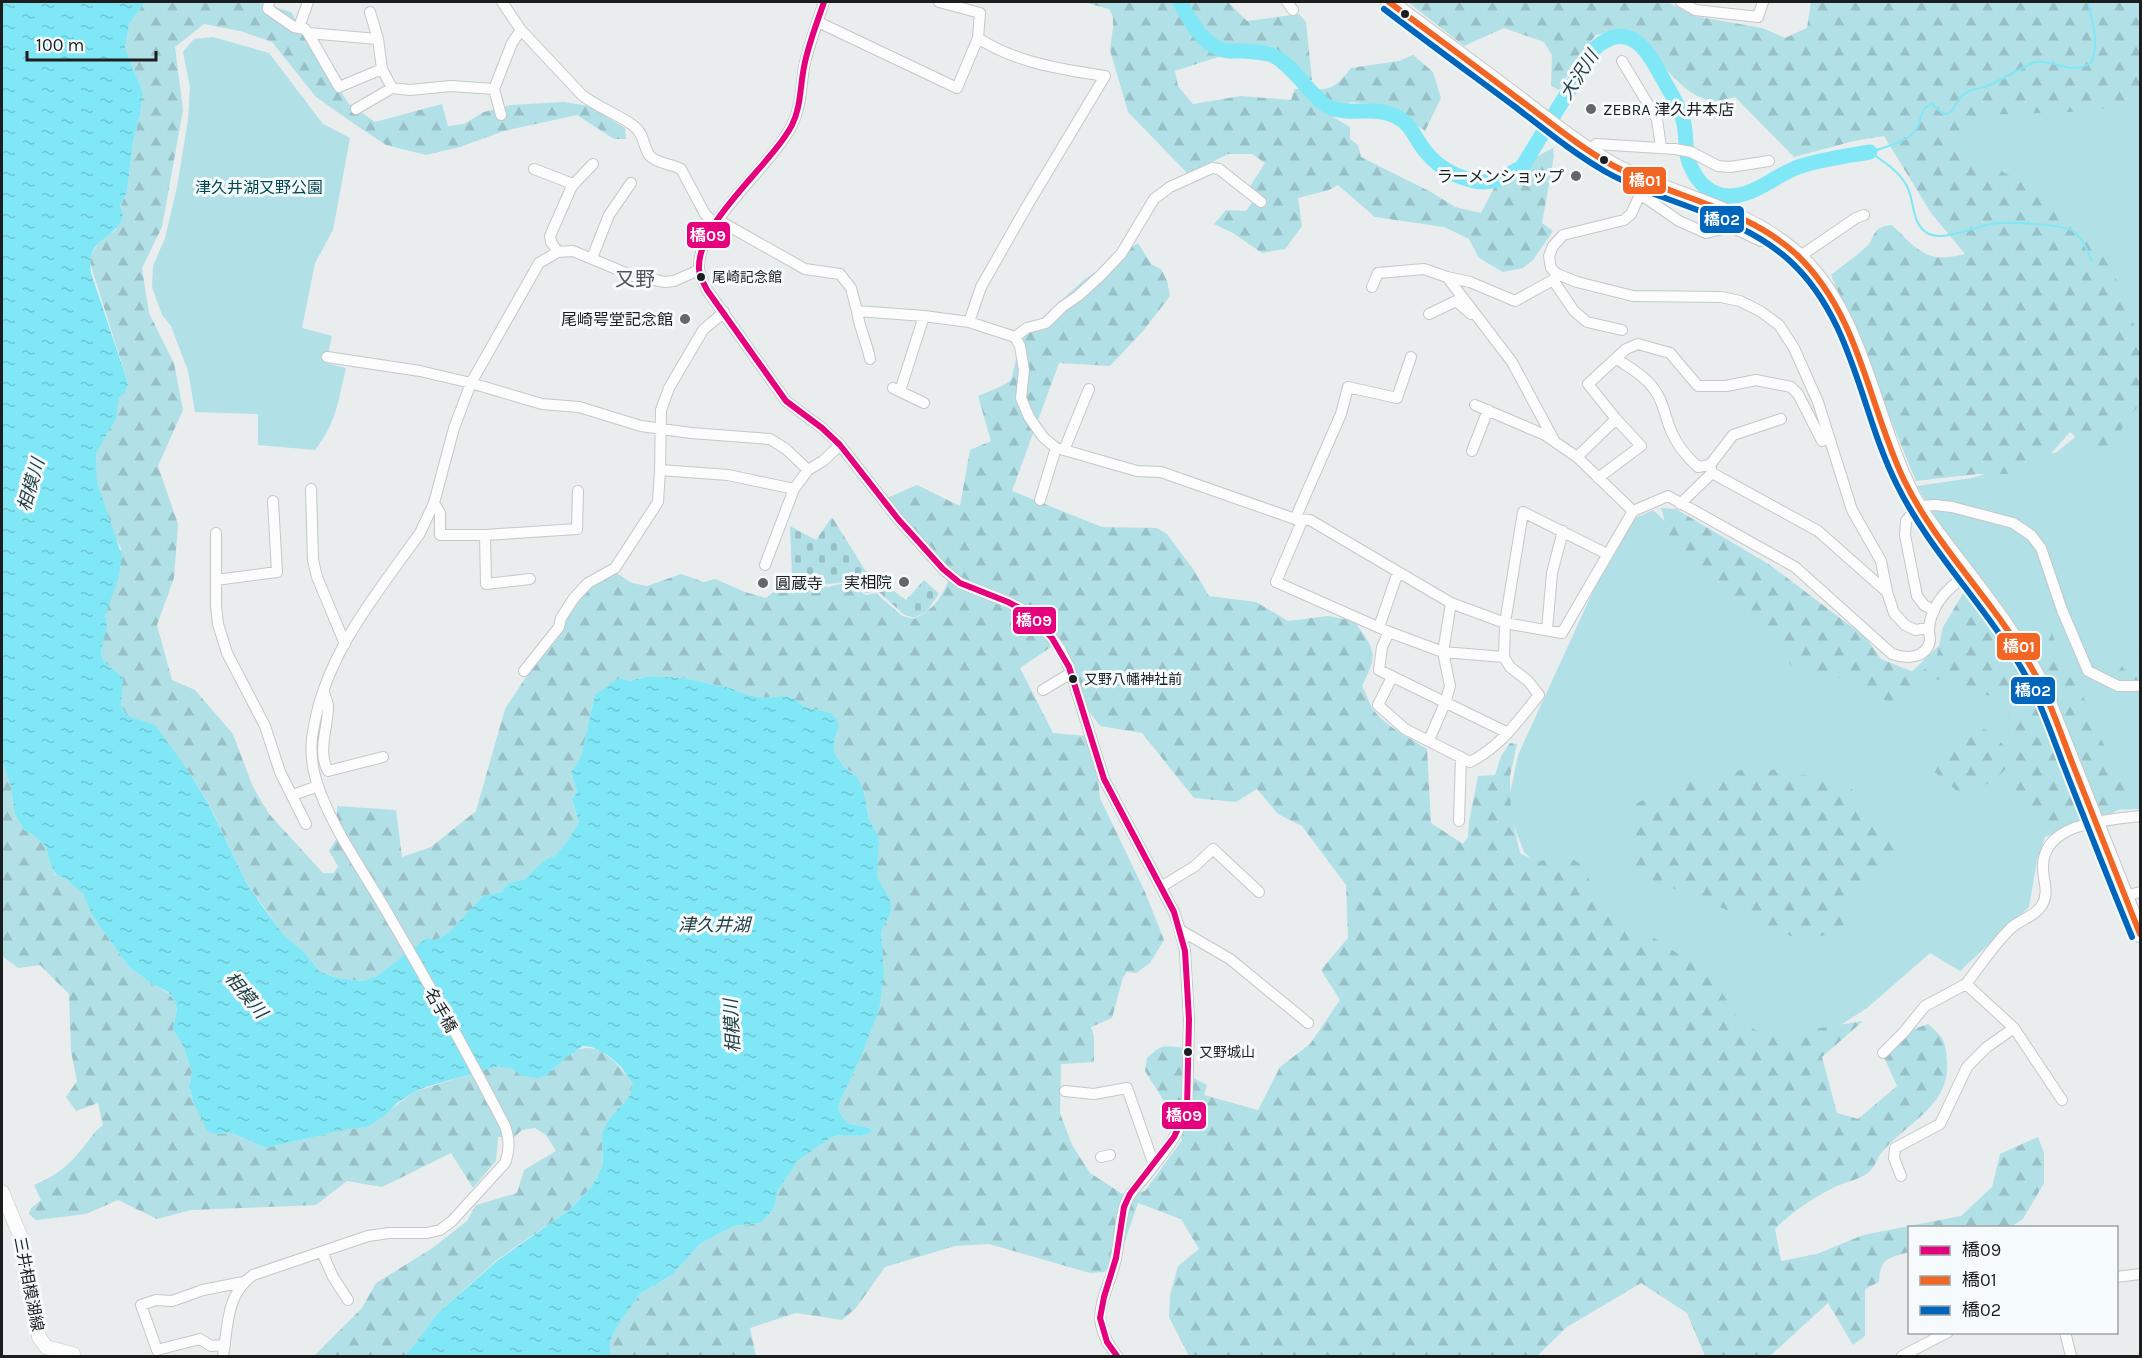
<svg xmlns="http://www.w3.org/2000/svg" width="2142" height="1358" font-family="Karla,'Noto Sans JP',sans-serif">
  <defs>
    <pattern id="forest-firs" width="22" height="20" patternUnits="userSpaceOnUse" patternTransform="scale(1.5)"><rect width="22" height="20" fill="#b1e0e7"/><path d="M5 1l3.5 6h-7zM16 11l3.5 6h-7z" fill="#98c0c6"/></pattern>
    <pattern id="cemetery-stones" width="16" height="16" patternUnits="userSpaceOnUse" patternTransform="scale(1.5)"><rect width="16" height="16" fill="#b1e0e7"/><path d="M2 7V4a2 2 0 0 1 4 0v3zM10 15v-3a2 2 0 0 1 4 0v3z" fill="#98c0c6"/></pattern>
    <pattern id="water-ripples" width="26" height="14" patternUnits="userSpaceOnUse" patternTransform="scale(1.5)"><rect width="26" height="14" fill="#7fe7f5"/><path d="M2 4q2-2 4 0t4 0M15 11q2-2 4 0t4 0" fill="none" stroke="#6dc6d2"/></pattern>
  </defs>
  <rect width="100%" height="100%" fill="#e9edee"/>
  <path fill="#b1e0e7" d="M213 37 269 53 323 124 350 138 333 230 315 263 302 328 332 336 326 363 346 368C338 401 337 422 315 450L258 445V414L195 412 188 371 171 326 162 315 152 287 153 266 165 238 177 187 188 120 190 87 183 52 194 39Z
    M2140 53V809L2110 810 2045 837 2037 860 2029 907 1960 971 1930 953 1867 1008 1808 1046 1750 1059 1599 925 1524 852 1507 808 1518 755 1595 587 1633 519 1653 510 1685 540 1901 682 1944 641 1984 584 1941 526 1917 486 1972 478 2057 452 2112 407 2012 209 1930 122Z"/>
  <path fill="url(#forest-firs)" fill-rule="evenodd" d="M145 2H257L291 12 348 103 375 122 442 104 448 126 464 124 484 112 511 105 564 102 589 106 625 128 626 139H614L577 115 504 131 460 147 426 155 386 145 353 123 316 97 272 42 240 31 204 24 175 47 183 110 162 227 142 268 149 313 174 363 183 410 158 466 178 524 174 578 157 625 172 680 195 690 233 734 253 787 269 814 323 873H334L338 866 329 851 337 838V806L396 810 402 857 431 847 476 811 505 709 574 604 593 584 615 572 632 583 647 586 681 574 704 582 715 579 745 592 766 598 776 590 779 576 828 587 845 583 866 595 876 593 902 616 914 619C938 607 943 595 952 571L887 498 917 485 960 506 970 450 991 441 978 396 1002 386 1011 380 1022 336 1085 279 1138 243 1151 264 1161 269 1167 281 1170 296 1143 331 1110 366 1059 363 1012 491 1102 527 1157 528 1167 534 1193 569 1209 596 1256 602 1288 621 1328 616 1354 621C1375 650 1379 653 1362 686 1367 694 1369 705 1375 712 1388 728 1410 738 1427 749L1431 823 1463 844 1468 837 1469 822 1478 776 1495 775 1501 756 1510 743 1517 744 1510 776 1511 814 1520 853 1538 862 1563 853 1585 867 1595 899 1701 969 1717 984 1741 1024 1771 1036 1863 1021 1822 1057 1837 1113 1858 1119 1897 1086 1884 1057 1914 1029 1928 1024C1944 1038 1946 1041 1947 1063 1950 1106 1905 1124 1882 1152 1877 1158 1875 1167 1869 1172 1862 1179 1841 1183 1831 1189 1811 1199 1791 1213 1775 1229L1781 1261 1817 1254 1863 1235 1961 1216 1992 1187 2000 1154 2038 1137 2044 1153V1183L2023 1219 2011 1227 1910 1228 1909 1252C1888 1258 1880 1258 1879 1282L1865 1289V1336L1853 1345 1828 1303 1770 1356H1705L1687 1313 1641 1283 1567 1327 1537 1356H1189L1169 1317 1170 1295 1178 1266 1199 1249 1181 1219 1138 1203 1118 1261 1104 1272 1090 1273 989 1244 955 1246 885 1267 856 1308 842 1320 796 1313 750 1328 756 1356H610V1342L616 1328 640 1294 673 1274 701 1243 734 1226 761 1223 774 1208 778 1190 797 1160 832 1137 841 1135 861 1136 871 1132 869 1128 847 1123 838 1110 840 1101 860 1059 868 1036 884 972 881 932 891 912V902L877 876V859L864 792 853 773 843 766 834 752V741L839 727 831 713 805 707 793 698 782 696 767 698 745 695 730 688 683 678 650 676 629 681 595 695 581 758 571 772 577 792 572 799 579 822 567 842 554 857 547 859 539 865 525 879 509 883 501 892 483 896 449 932 436 940 411 951 377 976 363 981 338 978 320 972 305 953 283 934 246 882 208 802 189 772 127 716 121 705 122 678C117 671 105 665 103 659 96 643 117 568 121 548L113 533 97 482 96 453 119 397 128 383 90 263C92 246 103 239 116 230L120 207 127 192 133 142 140 115 143 93 125 48 129 24ZM1054 645H1065L1089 711 1100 726 1142 733 1194 798 1236 802 1257 789 1278 814 1302 826 1346 885 1348 938 1321 970 1340 1000 1310 1044 1280 1067 1258 1110 1204 1095 1207 1085 1182 1072 1184 1048C1165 1045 1161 1044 1147 1058L1145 1071 1169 1109 1182 1140 1145 1191 1124 1195 1090 1173 1072 1145 1060 1113 1061 1064 1094 1062V1037L1091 1027 1112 1018 1123 977 1127 972 1136 973 1150 963 1164 940 1145 892 1100 798 1098 776 1087 736 1053 733 1020 668Z
    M1083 2H1228L1247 21 1299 14 1306 22 1312 80H1293L1273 51 1236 47 1221 56 1175 71 1178 86 1193 104 1241 96 1291 100 1295 89C1327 89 1331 94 1351 68L1399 61 1413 55 1433 72 1441 98 1425 131 1390 106 1350 102 1333 117 1350 127V139L1358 145 1361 157 1431 192 1455 207 1481 213 1496 184 1536 157 1553 148 1554 156 1542 223 1553 231 1533 260 1523 268 1503 272 1479 258 1469 239 1444 227 1375 217 1338 185 1329 190 1298 198 1302 226 1285 249 1262 253 1233 233 1214 224 1226 210 1246 211 1259 193 1249 188 1265 163 1252 154H1228L1188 174 1128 112 1110 50 1113 28V17L1109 9Z
    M1408 2H1668L1694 16 1762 28 1785 38 1807 28 1811 2H2140V104L2070 112 1978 115 1947 140 2052 200 2104 249 2140 340V405L2129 416 2103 462 2070 432 2049 456 2034 467 2015 474H1978L1916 481 1831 275C1842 266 1854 258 1865 248 1877 237 1870 227 1892 225 1919 251 1926 264 1965 254L1931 213 1884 136 1854 141 1794 157 1735 97C1729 98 1722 101 1716 101 1674 99 1651 34 1619 32 1612 32 1604 34 1596 35L1580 54 1559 90 1551 86 1552 55 1544 42 1504 28 1464 46Z
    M1661 508 1676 509 1770 565 1865 637 1881 659 1916 673 1935 665 1943 627 1964 592 2030 687 2046 718 2078 800 2071 817 2045 832 2017 801 2007 698 1953 690 1938 679 1922 688 1903 707 1858 690 1843 678 1799 673 1671 542Z
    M2051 630 2060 657 2075 676 2097 731 2127 791 2126 804 2102 821 2068 740 2051 687 2027 636Z
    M2140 655V691L2107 692C2116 675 2121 661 2140 655Z
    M1972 725 1990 731 2010 752V764C1993 783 1983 790 1957 791L1930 768Z
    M2 760 11 787 15 815 24 830 35 836 46 847 51 866 55 875 65 878 83 894 92 915 129 967 152 984 168 993 174 1000 177 1009 173 1029 184 1048 192 1072 189 1086 193 1101 215 1134 232 1133 266 1148 348 1129 367 1127 414 1092 498 1065 513 1069 552 1071C585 1030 608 1050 633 1084L629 1097 609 1119 602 1133 603 1163 597 1178 588 1191 569 1210 497 1260 436 1315 417 1342 404 1356H314L362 1308 376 1283 431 1249 467 1221 476 1205 517 1193 524 1170 556 1151 546 1135 535 1128 522 1130 513 1138 498 1137 496 1161 473 1188 451 1153 382 1187 347 1181 316 1205 191 1210 157 1219 118 1200 86 1214 36 1220 29 1214 31 1208 41 1200 34 1185C53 1177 69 1166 81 1150 89 1141 93 1132 103 1125L98 1103 76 1111 66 1097 77 1081 71 1051 69 994 40 965 18 968 2 956Z
    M1746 769 1790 770 1803 775 1845 780 1898 851 1854 900 1840 934 1796 938 1628 870V853L1638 839 1628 824 1637 803 1678 784Z"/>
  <path fill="url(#cemetery-stones)" d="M832 517 865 570 906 600 924 580 939 594 927 611 914 618 903 614 878 591 866 593 845 582 828 584 792 576 790 526 816 540Z"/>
  <path fill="url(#water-ripples)" d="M2 2H145L129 24 125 48 143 93 140 115 133 142 127 192 120 206 123 217C112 243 86 237 91 273L128 383 124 394 119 397 116 418 96 453 97 482 122 556 118 579 105 617C111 631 97 645 103 659 106 666 117 671 123 678L121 705 127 716 155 725 189 772 208 803 246 882 260 903 283 934 305 953 320 972 338 978 363 981 377 976 427 938 436 940 449 932 483 896 501 892 509 883 525 879 539 865 547 859 554 857 567 842 579 822 572 799 577 792 571 772 581 757 595 695 619 678 629 681 650 676 683 678 730 688 746 695 767 698 782 696 793 698 805 707 831 713 837 720 839 727 834 741V752L843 766 857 777 864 792 869 820 879 838 877 876 891 902V912L881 932 884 972 879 1009 860 1059 840 1101 838 1110 847 1123 869 1128 872 1132 861 1136 841 1135 832 1137 798 1160 778 1190 774 1208 761 1223 734 1226 701 1243 673 1274 640 1294 616 1328 610 1342V1356H404L417 1342 436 1315 497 1261 569 1210 588 1191 597 1178 603 1163 602 1133 609 1119 629 1097 633 1084 621 1067 609 1056 592 1047 583 1046 564 1059 547 1075 538 1078 520 1075 513 1069 498 1066 426 1087 414 1092 397 1103 384 1116 367 1127 348 1129 266 1148 232 1133 215 1134 207 1130 193 1101 189 1086 192 1072 184 1048 173 1029 177 1009 174 1000 168 992 152 984 129 967 92 915 83 894 65 878 56 875 51 866 46 847 35 836 24 830 15 815 11 787 2 760Z"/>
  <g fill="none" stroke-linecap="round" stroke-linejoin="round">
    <path stroke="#7fe7f5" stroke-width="2" d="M1870 152C1884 147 1906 143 1915 131 1922 122 1920 106 1932 104L1942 113 1947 114 1952 111 1961 96 1971 90 1988 86 2034 62C2056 59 2068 76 2091 63 2100 45 2092 21 2088 2
      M1870 152C1884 162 1898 170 1907 186 1915 202 1911 225 1929 234 1943 241 1975 227 1991 224 2004 221 2062 224 2073 231 2083 238 2087 250 2092 261"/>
    <path stroke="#7fe7f5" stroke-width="15" d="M1180 2C1189 19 1201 42 1220 49 1227 52 1235 51 1243 51 1253 52 1265 52 1274 56 1296 68 1313 100 1331 108 1352 116 1376 105 1397 117 1409 123 1413 133 1420 144 1432 162 1450 175 1471 180 1491 186 1505 177 1522 167L1595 48C1630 19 1647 50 1663 79 1670 92 1679 105 1683 120 1688 136 1683 154 1692 169 1697 180 1706 190 1718 194 1746 204 1773 176 1798 167 1821 159 1846 156 1870 152"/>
    <g stroke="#c5c7c8" stroke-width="12">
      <path id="minor" d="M269 2 268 9 294 27 305 29 308 33 339 87 382 69
        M502 2 521 30 582 95C598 108 619 114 635 127 645 135 643 148 650 156 658 164 672 164 681 169L705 214 715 224
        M824 2C817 23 809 45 804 67 801 87 801 107 792 125 771 167 696 224 699 269 700 276 704 284 707 290L786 401 822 428 840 445 898 519 943 569 960 583 1008 602 1025 611 1052 638 1060 649 1069 667 1104 779 1174 912 1180 930 1185 951 1189 1019 1187 1109C1179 1136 1161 1156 1144 1178 1138 1185 1131 1192 1127 1200 1119 1218 1120 1239 1116 1258 1107 1300 1085 1315 1117 1356
        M1287 2 1293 10
        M1681 2 1695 10 1758 17 1763 2
        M370 12 378 39 382 69 392 88
        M818 22 957 88 978 38 980 13 939 2
        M299 27 308 2
        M308 33 378 39
        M1622 61 1657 119 1661 147
        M356 109 392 88 410 90 451 86 494 89
        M501 115 494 89 512 43 521 30
        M1590 152 1596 144 1675 149 1691 152 1718 166 1730 167 1769 161
        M534 169 573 184
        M1646 182 1631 214 1624 220 1563 235 1553 246 1549 256 1551 268 1557 274 1577 282 1633 296 1721 297 1740 301 1760 311 1779 325 1794 348 1818 402 1852 510 1881 561 1887 592 1894 613 1905 625 1915 630 1929 628
        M1640 194 1679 221 1706 233 1731 227 1761 241
        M718 220 805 269 840 274 851 288 857 311 924 316 969 322 1015 337 1020 346 1024 370 1021 398 1029 417 1043 437 1056 448 1064 450 1137 471 1161 472 1295 519 1310 520 1451 603 1505 623 1562 633 1633 511 1668 496 1795 567 1892 654C1906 659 1927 659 1930 640 1930 637 1929 634 1929 630 1929 623 1932 614 1935 608 1942 593 1955 584 1967 574
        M558 252 551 242 550 236 572 186 593 164
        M1799 257 1856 218 1864 215
        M592 258 609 215 631 183
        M1447 277 1470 282 1515 301 1553 280 1557 274
        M1553 280 1574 311 1587 322 1622 330
        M1372 287 1378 273 1424 269 1447 277 1512 362 1555 442
        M857 311C859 328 867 342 870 359
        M724 312 703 330 669 388 661 410 660 470 728 475 794 489
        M1429 314 1456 301 1471 314
        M969 322 981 287 1027 206 1105 76C1061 69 1016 63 978 38
        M1015 337 1027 328 1046 323 1062 307 1078 296 1101 275 1121 254 1154 199 1170 187 1212 168 1219 169 1261 202
        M327 357 420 371 471 383 542 404 579 407 641 426 691 433 770 439 786 449 808 470
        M1617 359C1630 368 1645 376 1654 389 1664 401 1665 419 1672 433 1678 447 1687 457 1698 467L1710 465
        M893 388 924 403
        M900 391 924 316
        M1475 405 1545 435 1577 457 1633 511
        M1064 450 1089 389
        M1472 451 1488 410
        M1577 457 1616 419
        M1712 473 1818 531 1887 592
        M1598 478 1641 446 1616 419 1588 384 1626 349 1638 344 1670 353 1698 386H1726L1756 380 1791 387 1798 394 1822 441 1828 438
        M311 489 313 560 317 577 345 644
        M1040 500 1056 448
        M434 503 440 513V535H485L577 529 578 491
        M1680 504 1712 473 1710 465 1733 435 1781 419
        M1295 519 1341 414 1348 387 1397 398 1411 357
        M1302 521 1276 582 1389 632 1382 647 1379 670 1508 733
        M216 533V606L218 624 227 653 265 726 280 772 306 824
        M485 535 486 584 530 579
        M765 565 794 489 808 470 823 461 840 445
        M216 580 277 572 273 501
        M1934 611 1924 605 1917 596 1905 535 1906 521 1918 506 1935 505 1952 507 2013 523 2031 535 2041 548 2062 610 2088 671 2118 686H2140
        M1379 627 1398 572
        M1547 630 1552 573 1563 531
        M1389 632 1443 652 1504 657
        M524 671 559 627 561 618 574 598 588 583 615 568 658 502 660 470
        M1392 677 1378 705 1405 729 1470 762C1500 747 1518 721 1539 695L1528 681 1510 667 1504 657 1505 623 1523 512 1607 554
        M1043 690 1071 673
        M324 692C325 697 328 702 328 707 328 727 317 752 328 771L383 757
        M1429 740 1445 703 1450 686 1443 652 1451 603
        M293 795 318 786
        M1459 821 1461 757
        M1161 887 1195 866 1213 849 1259 892
        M2125 896 2140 892
        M1180 930 1230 959 1308 1023
        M1966 984C1980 966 1993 946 2009 930 2018 920 2035 917 2042 905 2050 892 2042 878 2043 865 2045 822 2108 820 2140 816
        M1883 1053 1904 1032 1925 1006 1966 984 2014 1028 2062 1100
        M1065 1091 1094 1094 1127 1088 1154 1165
        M1101 1157 1110 1155
        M1901 1176 1894 1158 1895 1148 1940 1124 1967 1067 1987 1047 2014 1028
        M322 1252 333 1277 348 1300
        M2116 1277 2140 1274
        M2065 1332 2071 1356
        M225 1345 211 1346 200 1339 157 1350 141 1305 156 1300 172 1301 203 1290 243 1282
        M223 1356C228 1326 226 1294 253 1275L368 1236 389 1233H427L440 1230 452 1221 505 1163C510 1150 510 1139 505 1126 467 1052 426 979 384 907 360 866 330 825 316 780 311 762 310 743 314 726 327 652 378 592 420 533L434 503 454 428 471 383 539 263 558 252 573 251 633 276 665 282 674 281 699 270
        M1902 1356 1948 1332"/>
    </g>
    <g stroke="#c5c7c8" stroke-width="15">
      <path id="major" d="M2 1192 22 1240 39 1337 46 1347 73 1354V1356"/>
    </g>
    <g stroke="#c5c7c8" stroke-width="18">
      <path id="highway" d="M1389 2C1432 34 1476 67 1519 99 1549 122 1579 146 1612 165 1672 198 1744 207 1797 255 1865 316 1873 430 1918 507 1930 526 1945 544 1959 563 1989 602 2019 641 2041 685L2140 934"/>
    </g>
    <use href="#minor" stroke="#fcfcfc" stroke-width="10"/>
    <use href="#major" stroke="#fcfcfc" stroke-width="14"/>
    <use href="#highway" stroke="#fcfcfc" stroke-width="16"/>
    <g stroke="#f5fbfc" stroke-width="10">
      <path id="bus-1" d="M824 2C817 23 808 45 804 67 800 87 801 107 792 125 770 167 697 221 699 269 699 276 704 284 707 290L786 401 822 428 840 445 898 519 943 569 960 583 1008 602 1025 611 1052 638 1069 667 1104 779 1174 912 1185 951 1189 1019 1187 1109 1174 1137 1130 1194 1124 1207 1116 1258 1104 1297 1100 1318 1107 1342 1117 1356"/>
    </g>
    <g stroke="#f5fbfc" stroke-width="10">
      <path id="bus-2" d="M1389 2C1433 35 1477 67 1520 100 1550 122 1579 147 1612 165 1672 198 1746 207 1797 255 1860 315 1868 405 1904 480 1937 548 1994 601 2031 667 2049 697 2060 732 2073 765 2095 821 2118 878 2140 934"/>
    </g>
    <g stroke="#f5fbfc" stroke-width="10">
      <path id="bus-3" d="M1384 9C1427 42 1471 74 1514 106 1544 129 1573 153 1606 172 1665 205 1739 214 1790 261 1854 320 1860 412 1897 485 1930 552 1986 606 2023 671 2041 702 2052 736 2065 769 2087 825 2109 881 2132 937"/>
    </g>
    <use href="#bus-1" stroke="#e5007d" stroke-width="6"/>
    <use href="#bus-2" stroke="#f26522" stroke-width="6"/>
    <use href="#bus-3" stroke="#0065bd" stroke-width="6"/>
  </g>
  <g fill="#1c1e1e" stroke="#f5fbfc" stroke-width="2">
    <circle cx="1405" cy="14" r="5"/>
    <circle cx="1604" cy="160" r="5"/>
    <circle cx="701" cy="277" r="5"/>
    <circle cx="1073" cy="679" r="5"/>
    <circle cx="1188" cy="1052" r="5"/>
  </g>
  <g fill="#646667" stroke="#f5fbfc" stroke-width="2">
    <circle cx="1591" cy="109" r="6"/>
    <circle cx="1576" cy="176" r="6"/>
    <circle cx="685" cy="319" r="6"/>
    <circle cx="904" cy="582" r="6"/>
    <circle cx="763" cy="583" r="6"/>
  </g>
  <g text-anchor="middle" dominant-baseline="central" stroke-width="6" stroke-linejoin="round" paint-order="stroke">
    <g font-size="14" fill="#1c1e1e" stroke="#f5fbfc" text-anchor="start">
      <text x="712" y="277">尾崎記念館</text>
      <text x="1084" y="679">又野八幡神社前</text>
      <text x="1199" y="1052">又野城山</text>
    </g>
    <g font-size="16" fill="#1c1e1e" stroke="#f5fbfc" text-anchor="end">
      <text x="1603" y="109" text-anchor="start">ZEBRA 津久井本店</text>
      <text x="1564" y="176">ラーメンショップ</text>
      <text x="673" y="319">尾崎咢堂記念館</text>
      <text x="892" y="582">実相院</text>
      <text x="775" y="583" text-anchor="start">圓蔵寺</text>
    </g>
    <g font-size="16" fill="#024850" stroke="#f5fbfc">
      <text x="259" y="187">津久井湖又野公園</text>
    </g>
    <g font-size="16" fill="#1c1e1e" stroke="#f5fbfc">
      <text transform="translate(441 1010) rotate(61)">名手橋</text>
      <text transform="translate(29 1284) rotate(79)">三井相模湖線</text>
    </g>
    <g font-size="18" font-style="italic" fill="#253e42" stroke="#f5fbfc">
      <text transform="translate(1579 75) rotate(-57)">大沢川</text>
      <text transform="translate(31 485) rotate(-74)">相模川</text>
      <text x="714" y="925">津久井湖</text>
      <text transform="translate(246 995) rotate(50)">相模川</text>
      <text transform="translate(732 1026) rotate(-93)">相模川</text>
    </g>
    <g font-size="20" fill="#525657" stroke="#f5fbfc">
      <text x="635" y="279">又野</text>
    </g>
  </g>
  <g stroke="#f5fbfc" stroke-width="2">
    <rect x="1622" y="166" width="45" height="29" rx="6" fill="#f26522"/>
    <rect x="1699" y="205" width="46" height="29" rx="6" fill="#0065bd"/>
    <rect x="686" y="221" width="45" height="28" rx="6" fill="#e5007d"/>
    <rect x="1012" y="606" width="45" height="29" rx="6" fill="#e5007d"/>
    <rect x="1996" y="632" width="45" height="29" rx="6" fill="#f26522"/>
    <rect x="2010" y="676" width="46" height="29" rx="6" fill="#0065bd"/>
    <rect x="1161" y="1101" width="46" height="29" rx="6" fill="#e5007d"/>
  </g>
  <g font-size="16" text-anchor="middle" font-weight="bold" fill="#fff">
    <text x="1645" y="186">橋01</text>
    <text x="1722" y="225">橋02</text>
    <text x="708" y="241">橋09</text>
    <text x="1034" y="626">橋09</text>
    <text x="2019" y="652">橋01</text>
    <text x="2033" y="696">橋02</text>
    <text x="1184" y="1121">橋09</text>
  </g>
  <rect width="2142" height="1358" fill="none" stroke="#1c1e1e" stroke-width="6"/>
  <rect x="1908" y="1226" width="210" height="108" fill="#f5fbfc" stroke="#9ea3a3" stroke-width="1.5"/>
  <rect x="1920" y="1246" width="30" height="9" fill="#e5007d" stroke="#9ea3a3" stroke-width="1.5"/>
  <text x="1962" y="1256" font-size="18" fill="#1c1e1e">橋09</text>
  <rect x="1920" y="1276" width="30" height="9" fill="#f26522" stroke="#9ea3a3" stroke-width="1.5"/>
  <text x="1962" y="1286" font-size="18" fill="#1c1e1e">橋01</text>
  <rect x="1920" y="1306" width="30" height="9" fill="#0065bd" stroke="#9ea3a3" stroke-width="1.5"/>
  <text x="1962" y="1316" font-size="18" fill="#1c1e1e">橋02</text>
  <path d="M27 51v9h129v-9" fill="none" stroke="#1c1e1e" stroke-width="3"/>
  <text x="36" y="51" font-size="18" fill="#1c1e1e" stroke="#f5fbfc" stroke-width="4.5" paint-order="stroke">100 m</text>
</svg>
